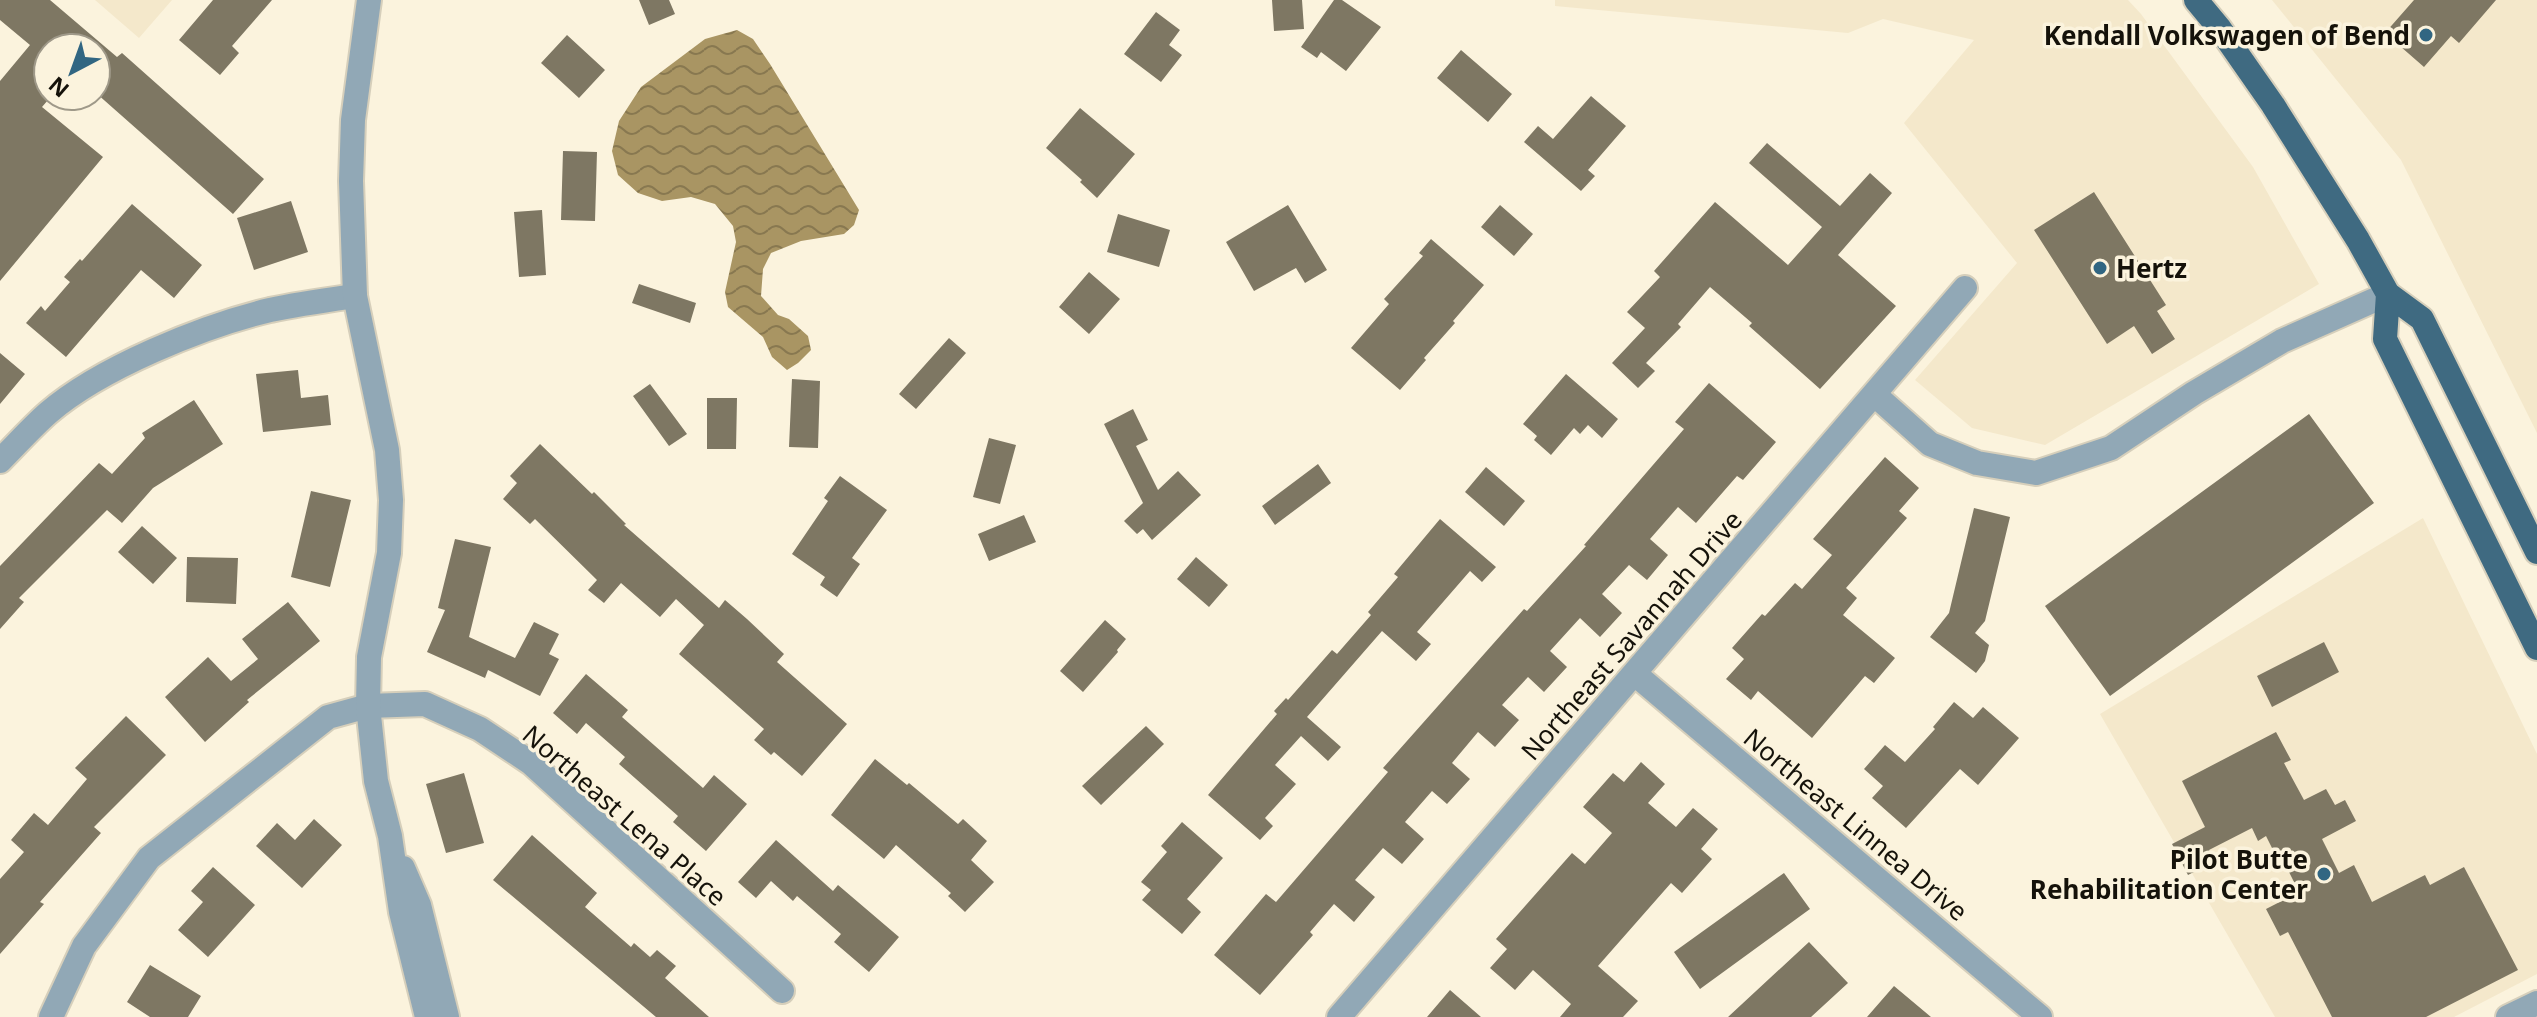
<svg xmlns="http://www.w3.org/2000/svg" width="2537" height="1017" font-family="'Noto Sans',sans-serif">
  <defs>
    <pattern id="water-waves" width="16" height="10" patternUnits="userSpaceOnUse" patternTransform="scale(2)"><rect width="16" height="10" fill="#a99563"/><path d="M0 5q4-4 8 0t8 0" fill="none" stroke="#887850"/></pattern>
  </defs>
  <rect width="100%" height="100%" fill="#fbf3dd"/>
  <path fill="#f4e8cb" d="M95 0H172L139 38Z
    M1555 0H2128L2141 14 2253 167 2319 284 2045 445 1972 428 1915 380 2017 263 1904 123 1974 40 1883 19 1848 33 1555 6Z
    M2272 0H2537V433L2401 160Z
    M2423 518 2537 754V974L2454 1017H2275L2100 714Z"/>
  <path fill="url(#water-waves)" d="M737 30 753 39 770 64 859 210 854 225 844 234 801 241 771 253 763 269 761 296 778 315 789 319 808 336 811 350 798 363 787 370 772 357 763 337 728 307 725 292 736 242 733 226 715 204 691 197 662 201 638 193 618 175 612 151 619 121 641 87 705 39Z"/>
  <path fill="#7e7763" d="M0 0H50L117 57 122 53 264 179 233 214 96 93V48H48V100L42 107 103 157 0 281V81L30 45 0 20Z
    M213 0H272L232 46 239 53 220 75 179 40Z
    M639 0H669L675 14 649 25Z
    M1272 0H1302L1304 29 1274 31Z
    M1334 0H1342L1381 27 1346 71 1321 52 1317 58 1301 47Z
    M2414 0H2496L2459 43 2451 36 2424 67 2385 33Z
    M1156 12 1180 30 1169 45 1182 55 1161 82 1124 54Z
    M567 35 605 70 579 98 541 63Z
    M1461 50 1512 94 1488 122 1437 78Z
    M1591 96 1626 126 1588 170 1595 176 1581 191 1524 142 1538 126 1553 139Z
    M1080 108 1135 154 1097 198 1080 182 1082 180 1046 148Z
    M1767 143 1840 206 1870 173 1892 193 1838 255 1896 306 1820 389 1749 326 1752 323 1710 287 1678 324 1681 327 1646 363 1655 371 1638 388 1612 363 1645 328 1627 312 1660 277 1654 271 1715 202 1788 265 1822 227 1749 163Z
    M563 151 597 152 595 221 561 220Z
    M2094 192 2166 305 2157 311 2175 339 2152 354 2134 326 2107 344 2034 230Z
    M291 201 308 252 254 270 237 218Z
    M132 204 202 265 174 298 141 270 66 357 26 323 41 306 45 311 70 282 64 277 80 259 82 261Z
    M1288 205 1327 270 1305 283 1296 268 1254 291 1226 242Z
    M1500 205 1533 234 1514 256 1481 227Z
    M542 210 546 275 519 277 514 212Z
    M1118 214 1170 230 1159 267 1107 252Z
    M1431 239 1484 285 1453 321 1455 323 1424 358 1426 360 1400 390 1351 348 1389 304 1384 299 1423 256 1419 253Z
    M1089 272 1120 299 1089 334 1059 307Z
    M639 284 696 303 690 323 632 303Z
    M949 338 966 353 916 409 899 394Z
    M0 353 25 374 0 404Z
    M298 370 301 398 328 395 331 425 263 432 256 374Z
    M1566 374 1618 419 1602 438 1588 425 1580 434 1574 428 1551 455 1534 440 1537 436 1523 424Z
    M792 379 820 381 818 448 789 447Z
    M1709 383 1776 442 1743 480 1737 476 1696 523 1678 507 1650 539 1668 555 1647 580 1629 565 1602 594 1622 613 1600 637 1580 618 1550 651 1567 667 1544 692 1528 677 1502 705 1519 720 1495 747 1478 732 1452 763 1470 779 1447 804 1432 791 1405 822 1424 839 1402 864 1383 848 1355 880 1375 897 1354 922 1334 904 1310 932 1313 935 1260 995 1214 955 1266 894 1276 902 1388 772 1383 768 1524 609 1527 611 1586 546 1584 545 1684 429 1675 422Z
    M650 384 687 434 669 446 633 396Z
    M707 398H737L736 449H707Z
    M194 400 223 444 153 488 122 523 107 510 19 598 24 602 0 629V566L99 463 112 474 145 438 142 433Z
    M1133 409 1148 440 1136 446 1158 490 1178 471 1201 495 1152 540 1143 529 1137 534 1124 521 1143 503 1104 424Z
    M2309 414 2374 503 2110 696 2045 606Z
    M989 438 1016 445 1000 504 973 497Z
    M540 444 592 494 594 492 626 524 624 525 719 608 725 600 747 619 784 654 777 662 847 724 802 776 774 752 771 755 754 740 764 729 679 654 704 625 676 599 660 617 621 583 604 603 588 590 597 580 535 519 530 524 503 499 517 483 510 476Z
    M1885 457 1919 488 1899 511 1907 518 1846 588 1857 598 1843 615 1895 658 1874 683 1865 676 1812 738 1758 691 1751 700 1726 679 1744 659 1732 648 1762 614 1765 616 1795 583 1802 589 1832 555 1813 539Z
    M1318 464 1331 483 1275 525 1262 506Z
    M1486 467 1525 501 1504 526 1465 492Z
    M840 476 887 510 852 558 860 564 837 597 820 585 825 577 792 554 828 501 824 498Z
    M311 491 351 500 330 587 291 577Z
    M1974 508 2010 517 1985 621 1975 633 1989 645 1985 661 1976 673 1930 637 1949 613Z
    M1024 515 1036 542 989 561 978 534Z
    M1440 519 1496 567 1482 582 1470 571 1417 632 1431 644 1416 661 1382 631 1307 717 1341 747 1328 761 1301 736 1275 765 1296 784 1265 818 1273 826 1260 840 1208 795 1277 714 1274 711 1286 698 1288 700 1332 650 1337 654 1371 615 1368 612 1398 577 1394 574Z
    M142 526 177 558 153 584 118 552Z
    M455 539 491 547 469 637 515 658 534 622 559 634 549 654 559 659 540 696 488 670 485 678 427 652 445 610 438 608Z
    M187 557 238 558 236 604 186 602Z
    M1196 557 1228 585 1209 607 1177 579Z
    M288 602 320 641 247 700 249 702 205 742 165 697 208 657 231 681 258 659 242 639Z
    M1105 620 1126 639 1117 650 1118 652 1083 692 1060 671Z
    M2324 642 2339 672 2272 707 2257 676Z
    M586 674 628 710 622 717 703 788 714 775 747 804 706 851 673 822 678 816 619 764 625 757 586 723 577 734 553 713Z
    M1954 702 1973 718 1983 707 2019 738 1978 785 1960 769 1906 828 1872 798 1883 786 1864 769 1885 745 1905 762 1935 729 1933 727Z
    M126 716 166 755 94 827 101 833 40 902 44 904 0 954V879L24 852 11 840 34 813 48 825 87 779 75 768Z
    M1146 726 1164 744 1101 805 1082 786Z
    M2276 732 2291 760 2284 763 2304 800 2326 789 2335 805 2345 800 2356 821 2322 839 2339 873 2354 865 2372 902 2425 875 2430 885 2464 867 2518 970 2426 1017H2332L2288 932 2280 936 2266 909 2299 892 2282 858 2278 860 2266 836 2258 841 2252 828 2209 850 2215 861 2188 875 2172 844 2205 827 2182 781Z
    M875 759 907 785 909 783 958 824 963 819 987 841 971 860 994 882 965 912 948 896 951 893 896 845 884 859 831 815Z
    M1641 762 1665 784 1648 803 1676 827 1693 808 1718 829 1701 849 1712 859 1682 893 1671 883 1598 966 1638 1001 1623 1017H1560L1571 1004 1533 970 1515 990 1490 968 1507 949 1496 939 1572 853 1585 864 1612 833 1583 807 1613 773 1624 782Z
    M464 773 484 843 446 853 426 784Z
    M314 819 342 845 302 888 256 846 277 823 295 840Z
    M1182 822 1223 858 1187 899 1201 912 1182 934 1142 900 1151 890 1141 882 1167 852 1161 846Z
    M532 835 597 893 585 907 631 947 634 943 650 957 657 950 676 966 665 978 709 1017H656L493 880Z
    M776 840 833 891 838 885 899 937 869 972 834 942 841 934 797 896 793 901 771 881 756 898 738 882Z
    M213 867 255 905 208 957 178 930 203 902 191 891Z
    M1784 873 1810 909 1700 989 1674 952Z
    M1809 942 1848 983 1811 1017H1728Z
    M150 965 201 996 188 1017H150L127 1002Z
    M1894 986 1931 1017H1867Z
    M1450 990 1481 1017H1427Z"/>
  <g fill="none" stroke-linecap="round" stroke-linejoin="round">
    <g stroke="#d6cfbb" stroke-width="28">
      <path id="minor" d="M1875 395 1930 444 1977 463 2036 473 2111 448 2194 393 2282 341 2388 294
        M0 461C16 445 31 428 48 413 100 368 203 326 270 310 298 304 327 300 355 296
        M1635 674 2040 1017
        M51 1017 84 946 149 858 328 717 368 706 425 704 480 729 531 763 782 991
        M1339 1017 1965 288
        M2508 1017 2537 1003"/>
    </g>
    <g stroke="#d6cfbb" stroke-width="28">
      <path id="tertiary" d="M369 0 353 120 351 181 355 296 387 450 391 500 389 553 369 657 368 706 376 781 390 836 401 912 427 1017
        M403 868 419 905 447 1017"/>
    </g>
    <g stroke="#d6cfbb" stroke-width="28">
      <path id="primary" d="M2196 0 2220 29 2273 105 2358 240 2388 294 2422 319 2537 552
        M2388 294 2385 339 2537 648"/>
    </g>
    <use href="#minor" stroke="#91a8b6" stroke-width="24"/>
    <use href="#tertiary" stroke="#91a8b6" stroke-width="24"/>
    <use href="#primary" stroke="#3f6a81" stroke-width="24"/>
  </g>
  <g fill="#316682" stroke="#fbf3dd" stroke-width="3">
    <circle cx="2426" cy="35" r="8"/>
    <circle cx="2100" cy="268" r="8"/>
    <circle cx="2324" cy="874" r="8"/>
  </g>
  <g text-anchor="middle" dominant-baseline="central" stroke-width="7" stroke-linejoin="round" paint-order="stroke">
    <g font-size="26" font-weight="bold" fill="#15120a" stroke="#fbf3dd" text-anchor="end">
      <text x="2410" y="35">Kendall Volkswagen of Bend</text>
      <text x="2116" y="268" text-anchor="start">Hertz</text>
      <text x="2308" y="859">Pilot Butte<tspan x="2308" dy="30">Rehabilitation Center</tspan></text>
    </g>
    <g font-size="26" fill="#15120a" stroke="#fbf3dd">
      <text transform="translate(1631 635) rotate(-49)">Northeast Savannah Drive</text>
      <text transform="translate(625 815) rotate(41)">Northeast Lena Place</text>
      <text transform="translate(1856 824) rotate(40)">Northeast Linnea Drive</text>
    </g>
  </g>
  <g transform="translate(72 72) rotate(221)"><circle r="38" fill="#fbf3dd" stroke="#9f9989" stroke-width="2"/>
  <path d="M0-6L14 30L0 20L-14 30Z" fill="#316682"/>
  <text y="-12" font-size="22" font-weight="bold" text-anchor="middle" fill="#15120a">N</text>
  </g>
</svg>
